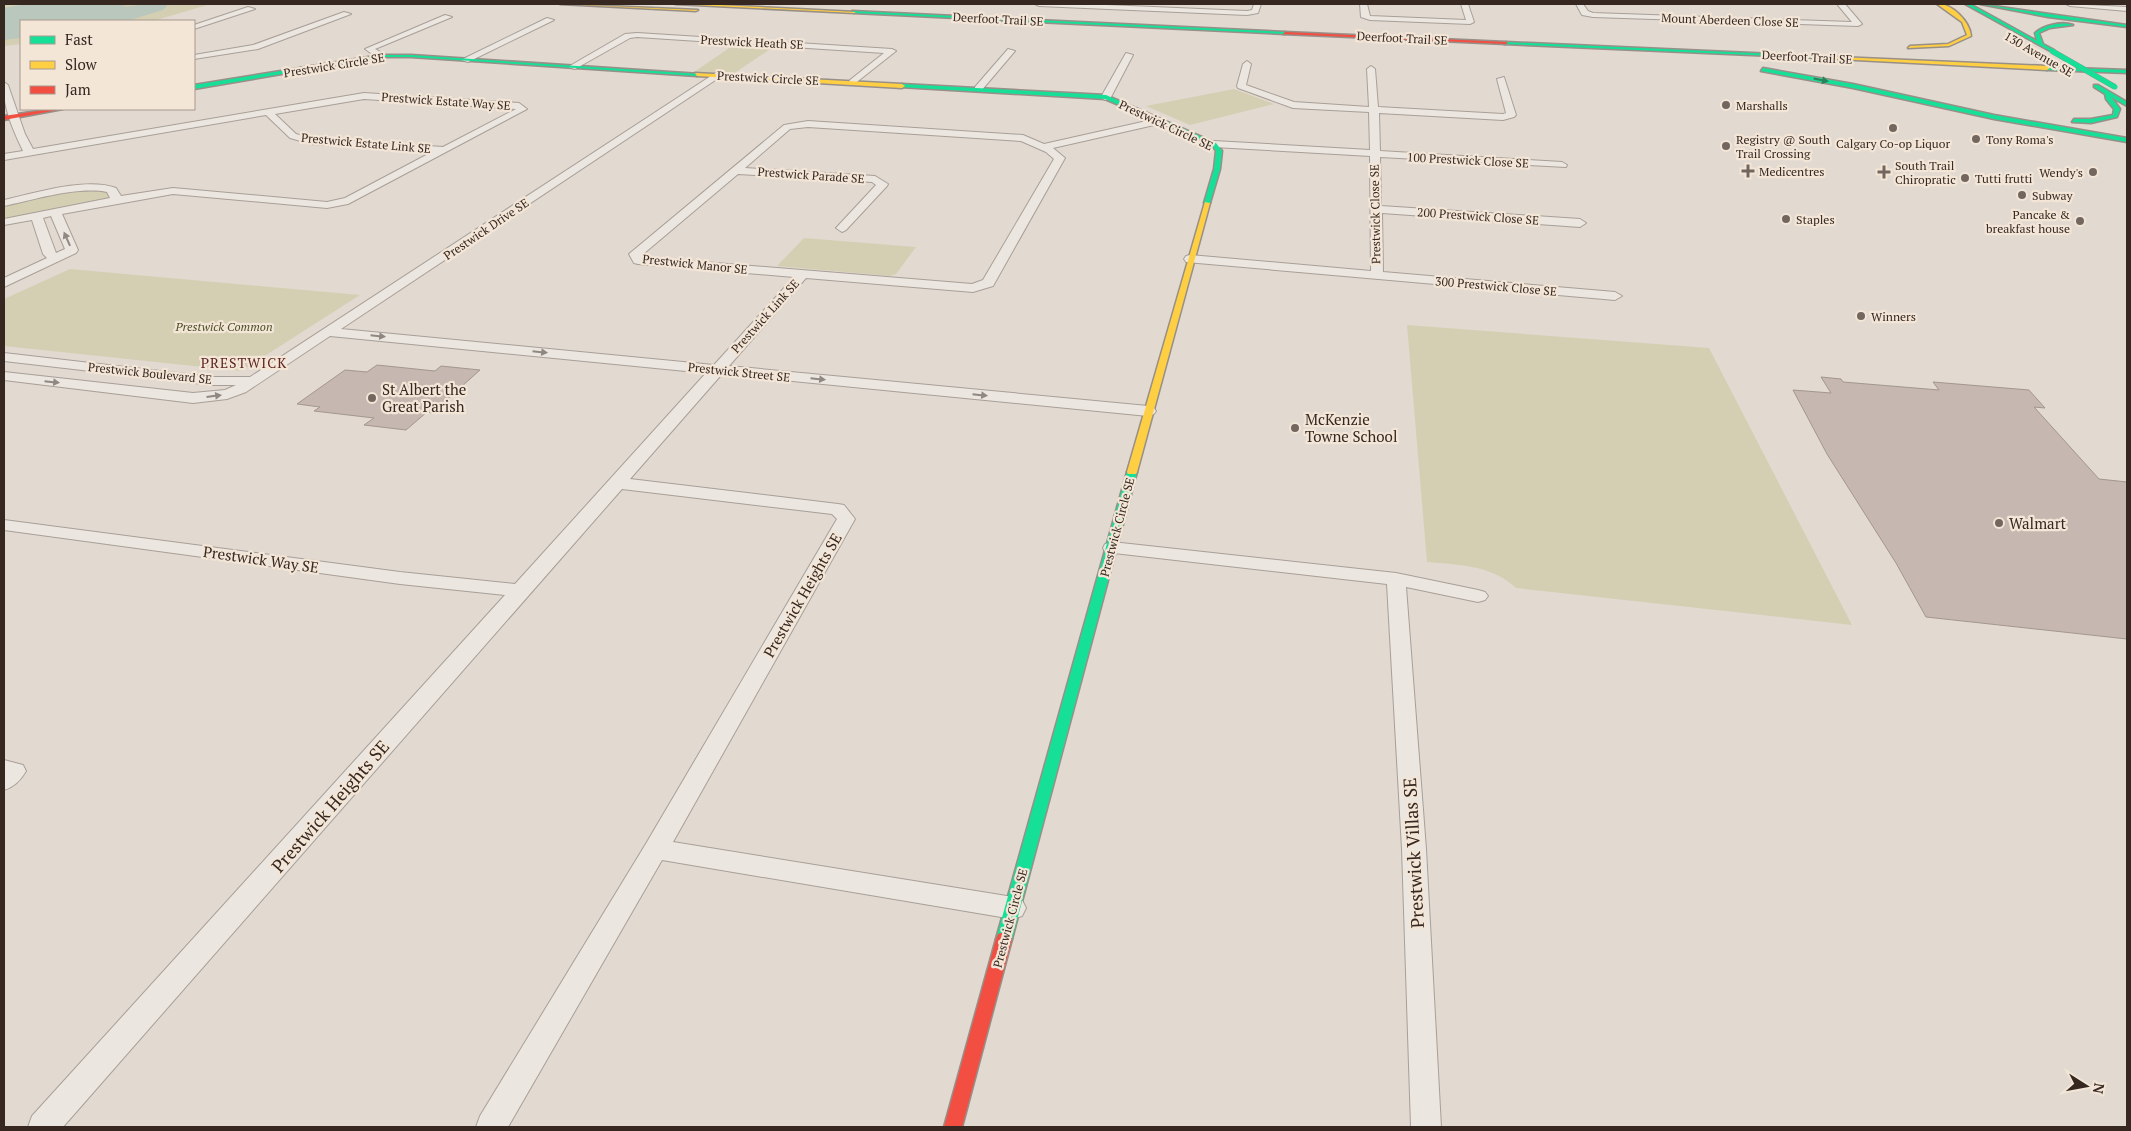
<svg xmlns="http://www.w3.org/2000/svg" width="2131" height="1131" font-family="'PT Serif',serif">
  <rect width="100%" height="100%" fill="#e2d9d0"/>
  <path fill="#d4cfb3" d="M4 4H211L153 21H21V44L4 46Z
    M735 44 775 46 733 74 694 72Z
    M1234 89 1274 104 1190 125 1146 106Z
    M109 189 116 200 4 222V203L71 191Z
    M804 238 916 247 896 274 890 276 777 266Z
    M70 269 360 295 241 371 4 346V299Z
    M1407 325 1709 348 1852 625 1516 588C1492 565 1459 565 1427 562Z"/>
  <path fill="#b9c7bc" d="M27 4H127L123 7 148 4H164L167 6 163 10 127 21H21V38L4 40V8Z"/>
  <path fill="#c6b8b1" stroke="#a3968f" d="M377 365 435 371 441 366 480 370 432 413 427 412 406 430 364 425 374 418 314 411 320 407 297 404 345 370 367 372Z
    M1821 377 1841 379 1843 382 1939 390 1933 382 2029 390 2045 408 2034 407 2099 479 2127 482V639L1926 617 1896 563 1827 454 1793 390 1831 393Z"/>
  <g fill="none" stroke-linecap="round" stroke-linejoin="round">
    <g stroke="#a89f98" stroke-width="2">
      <path id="street" d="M1035 4H1083L1247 11 1252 10 1254 4H1261L1258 13 1247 15 1039 6Z
        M1360 4H1367L1370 16 1466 20 1461 4H1468L1474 22 1470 24 1370 20 1361 17Z
        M1576 4H1583L1588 11 1593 13 1852 22 1837 4H1845L1862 24 1858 26 1593 17 1582 15Z
        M2066 4 2127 7V11L2070 6Z
        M248 7 255 9 194 29V25Z
        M344 12 351 14 258 49 194 59V55L253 45Z
        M445 15 452 17 375 49 384 54V58H378L365 49Z
        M547 18 554 20 468 62 461 60Z
        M637 33 892 49 896 51 853 85 849 82 850 80 884 53 637 37 630 38 575 69 568 67 625 34Z
        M1008 49 1015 51 981 91H975V87Z
        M1126 53 1133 55 1111 97 1106 100 1103 99 1101 97Z
        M1247 61 1251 64 1246 85 1294 102 1369 107 1367 69 1371 66 1375 69 1378 107 1503 114 1506 113 1497 79 1504 77 1516 115 1514 117 1503 120 1379 113 1380 151 1562 162 1567 165 1566 167 1380 157 1381 206 1580 219 1586 223 1580 227 1382 213 1383 272 1615 292 1622 296 1615 300 1186 262 1184 259 1186 256 1190 255 1371 271 1370 156 1214 147 1209 144 1214 141 1370 150 1369 112 1293 108 1238 88 1237 86 1243 64Z
        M717 72 721 75 720 77 341 329 714 365 794 277 638 264 634 263 629 254 784 125 808 121 1023 135 1044 144 1160 118 1163 119V123L1053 148 1065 158 993 286 973 292 806 278 729 366 1148 406 1154 408 1156 411 1154 414 1148 416 722 374 630 479 838 504 844 505 855 519 673 842 1013 897 1022 900 1026 908 1022 916 1013 919 662 860 508 1127H476L480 1116 647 842 837 519 832 514 622 489 63 1127H28L32 1116 505 595 400 584 4 530V520L400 572 515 584 706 373 330 336 246 392 227 399 193 403 4 380V372L193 393 225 390 236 385H212L4 361V353L212 377H250ZM808 127 1021 141 1046 152 1054 159 983 280 972 284 643 257 642 255 738 174 872 182 876 185 836 228 842 232 846 230 887 186 888 184 875 176 745 168 790 129Z
        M4 82 8 85 25 134 33 149 364 93 519 103 527 109 348 204 327 208 173 194 62 214 78 250 76 253 4 287V278L47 258 43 254 32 220 4 225V219L110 198 107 192C78 186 33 200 4 206V200C35 193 86 177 116 188L121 196 173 188 327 202 345 198 432 152 311 144 290 138 266 115 4 160V154L23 151C13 130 2 106 4 82ZM364 99 516 109 443 147 311 138 296 134 275 114ZM51 216 65 249 56 253 43 218Z
        M1112 542 1396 573 1478 590 1485 592 1488 596 1485 600 1478 602 1406 587 1426 849 1441 1127H1411L1402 849 1387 584 1105 552 1103 548 1105 544Z
        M4 760 23 765 26 771C21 780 14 787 4 790Z"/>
    </g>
    <g stroke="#988f88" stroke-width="3">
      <path id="fast" d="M1965 4H1970L2037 41 2035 33C2044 25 2062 21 2073 25L2050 28 2039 33 2043 44 2054 50 2052 52Z
        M1980 4 2127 25V27L2048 17Z
        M852 11 1285 32 1287 33 1285 34 854 13Z
        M1506 42 1817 56 1819 57 1817 58 1504 44Z
        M381 55H411L700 74 697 76 411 57H381L194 89V85Z
        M2045 67 2127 70V73L2047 70Z
        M1763 68 1853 84 1994 115 2127 138V142L1994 119 1853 88 1761 71Z
        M902 84 1106 95 1216 143 1222 151 1220 169 1210 203 1207 205 1204 203 1214 169 1216 151 1212 145 1105 99 900 87Z
        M2094 85H2098L2127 102V106L2111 97 2120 109 2117 117 2091 123 2072 122 2074 119H2091L2113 115 2114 109 2106 99 2105 94 2094 87Z
        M1132 469 1137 472 1012 939 1010 944 1004 946 998 944 996 939 1127 472Z"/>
    </g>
    <g stroke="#988f88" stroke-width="3">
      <path id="slow" d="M560 4 698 10 696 11Z
        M675 4H700L856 12 854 13Z
        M1937 4C1952 3 1970 22 1971 36L1949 46 1908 48 1910 46 1948 44 1967 35 1962 22Z
        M1815 56 2047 66 2050 68 2047 70 1817 58Z
        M695 73 902 84 905 86 902 88 697 76Z
        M1205 202 1210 203 1137 472 1136 474H1128L1127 472Z"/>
    </g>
    <g stroke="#988f88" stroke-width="3">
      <path id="jam" d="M1285 32 1506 42 1508 43 1506 44 1283 34Z
        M51 109H63L4 120V116Z
        M1004 932 1010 934 1012 939 962 1127H944L996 939 998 934Z"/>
    </g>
    <use href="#street" fill="#ebe6e0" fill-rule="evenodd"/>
    <use href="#fast" fill="#16e098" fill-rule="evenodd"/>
    <use href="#slow" fill="#ffcf43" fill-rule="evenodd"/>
    <use href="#jam" fill="#f24e42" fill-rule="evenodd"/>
    <g stroke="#988f88" stroke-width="6" stroke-linecap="butt">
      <path id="fast-bridge" d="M2052 51 2115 87"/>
    </g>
    <use href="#fast-bridge" stroke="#16e098" stroke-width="5"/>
  </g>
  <defs><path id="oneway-solid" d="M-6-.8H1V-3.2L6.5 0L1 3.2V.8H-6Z" transform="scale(1.25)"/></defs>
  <use fill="#26845c" href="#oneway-solid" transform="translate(1821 80) rotate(11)"/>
  <g fill="#908780">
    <use href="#oneway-solid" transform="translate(67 239) rotate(-114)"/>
    <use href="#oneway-solid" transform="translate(378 336) rotate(6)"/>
    <use href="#oneway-solid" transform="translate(540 352) rotate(6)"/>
    <use href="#oneway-solid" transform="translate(818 379) rotate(6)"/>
    <use href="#oneway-solid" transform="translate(52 382) rotate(6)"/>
    <use href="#oneway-solid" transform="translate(980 395) rotate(6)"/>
    <use href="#oneway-solid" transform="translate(214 396) rotate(-7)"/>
  </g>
  <g fill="#72665e" stroke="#f3e6d7" stroke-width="2">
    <circle cx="1726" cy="105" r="5"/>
    <circle cx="1893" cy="128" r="5"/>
    <circle cx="1976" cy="139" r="5"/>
    <circle cx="1726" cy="146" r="5"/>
    <path d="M1745.5 163.5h5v5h5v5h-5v5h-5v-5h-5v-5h5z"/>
    <path d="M1881.5 164.5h5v5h5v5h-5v5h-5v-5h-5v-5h5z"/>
    <circle cx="2093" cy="172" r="5"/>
    <circle cx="1965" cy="178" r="5"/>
    <circle cx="2022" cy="195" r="5"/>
    <circle cx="1786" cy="219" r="5"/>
    <circle cx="2080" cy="221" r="5"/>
    <circle cx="1861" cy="316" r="5"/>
    <circle cx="372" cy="398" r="5"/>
    <circle cx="1295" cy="428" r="5"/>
    <circle cx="1999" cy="523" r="5"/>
  </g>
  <g text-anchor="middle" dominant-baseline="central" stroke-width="4.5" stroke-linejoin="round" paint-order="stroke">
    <g font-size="12" fill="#362821" stroke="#f3e6d7">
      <text transform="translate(998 19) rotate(3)">Deerfoot Trail SE</text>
      <text transform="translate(1730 20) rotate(2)">Mount Aberdeen Close SE</text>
      <text transform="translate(1402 38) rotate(3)">Deerfoot Trail SE</text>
      <text transform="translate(752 42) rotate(3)">Prestwick Heath SE</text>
      <text transform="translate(2039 54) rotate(30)">130 Avenue SE</text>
      <text transform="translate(1807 57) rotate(3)">Deerfoot Trail SE</text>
      <text transform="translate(334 65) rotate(-9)">Prestwick Circle SE</text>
      <text transform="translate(768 78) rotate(3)">Prestwick Circle SE</text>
      <text transform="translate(446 101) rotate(4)">Prestwick Estate Way SE</text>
      <text transform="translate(1166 125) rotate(25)">Prestwick Circle SE</text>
      <text transform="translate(366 143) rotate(5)">Prestwick Estate Link SE</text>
      <text transform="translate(1468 160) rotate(3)">100 Prestwick Close SE</text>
      <text transform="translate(811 175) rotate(4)">Prestwick Parade SE</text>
      <text transform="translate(1375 214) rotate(-91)">Prestwick Close SE</text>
      <text transform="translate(1478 216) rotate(4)">200 Prestwick Close SE</text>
      <text transform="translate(486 229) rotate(-34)">Prestwick Drive SE</text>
      <text transform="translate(695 264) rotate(6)">Prestwick Manor SE</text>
      <text transform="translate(1496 286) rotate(5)">300 Prestwick Close SE</text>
      <text transform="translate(765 316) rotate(-48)">Prestwick Link SE</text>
      <text transform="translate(739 372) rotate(6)">Prestwick Street SE</text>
      <text transform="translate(150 373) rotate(6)">Prestwick Boulevard SE</text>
      <text transform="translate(1117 527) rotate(-75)">Prestwick Circle SE</text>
      <text transform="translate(1010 918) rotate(-75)">Prestwick Circle SE</text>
    </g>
    <g font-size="12" fill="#362821" stroke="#f3e6d7" text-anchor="start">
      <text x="1736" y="105">Marshalls</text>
      <text x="1736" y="139">Registry @ South<tspan x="1736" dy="14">Trail Crossing</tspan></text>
      <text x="1986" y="139">Tony Roma's</text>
      <text x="1893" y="143" text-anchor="middle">Calgary Co-op Liquor</text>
      <text x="1895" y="165">South Trail<tspan x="1895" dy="14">Chiropratic</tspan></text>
      <text x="1759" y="171">Medicentres</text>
      <text x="2083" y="172" text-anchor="end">Wendy's</text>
      <text x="1975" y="178">Tutti frutti</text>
      <text x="2032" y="195">Subway</text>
      <text x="2070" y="214" text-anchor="end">Pancake &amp;<tspan x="2070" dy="14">breakfast house</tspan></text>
      <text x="1796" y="219">Staples</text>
      <text x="1871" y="316">Winners</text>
    </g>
    <g font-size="12" font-style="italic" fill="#4d5129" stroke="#f3e6d7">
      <text x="224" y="326">Prestwick Common</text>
    </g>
    <g font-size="14" letter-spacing="1" fill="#5f2724" stroke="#f3e6d7">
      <text x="244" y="362">PRESTWICK</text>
    </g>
    <g font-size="15" fill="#362821" stroke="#f3e6d7" text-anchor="start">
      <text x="382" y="389">St Albert the<tspan x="382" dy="17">Great Parish</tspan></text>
      <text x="1305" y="419">McKenzie<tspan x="1305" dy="17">Towne School</tspan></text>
      <text x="2009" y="523">Walmart</text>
    </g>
    <g font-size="15" fill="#362821" stroke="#f3e6d7">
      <text transform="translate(261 559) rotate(8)">Prestwick Way SE</text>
      <text transform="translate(802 595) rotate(-60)">Prestwick Heights SE</text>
    </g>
    <g font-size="18" fill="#362821" stroke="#f3e6d7">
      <text transform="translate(330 806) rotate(-49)">Prestwick Heights SE</text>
      <text transform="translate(1413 853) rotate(-93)">Prestwick Villas SE</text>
    </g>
  </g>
  <rect width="2131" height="1131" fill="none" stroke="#362821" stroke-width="10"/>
  <rect x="20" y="20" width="175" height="90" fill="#f3e6d7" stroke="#a79a8e"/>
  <rect x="30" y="36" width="25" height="8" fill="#16e098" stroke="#a79a8e"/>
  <text x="65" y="45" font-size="15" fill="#362821">Fast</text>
  <rect x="30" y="61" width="25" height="8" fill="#ffcf43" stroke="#a79a8e"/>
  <text x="65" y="70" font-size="15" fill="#362821">Slow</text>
  <rect x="30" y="86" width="25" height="8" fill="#f24e42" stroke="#a79a8e"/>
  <text x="65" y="95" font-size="15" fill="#362821">Jam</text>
  <g transform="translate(2086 1086) rotate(101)" stroke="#f3e6d7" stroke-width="4" paint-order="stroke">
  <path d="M0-4L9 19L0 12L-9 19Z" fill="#362821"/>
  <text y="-8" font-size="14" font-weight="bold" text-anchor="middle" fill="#362821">N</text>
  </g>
</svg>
